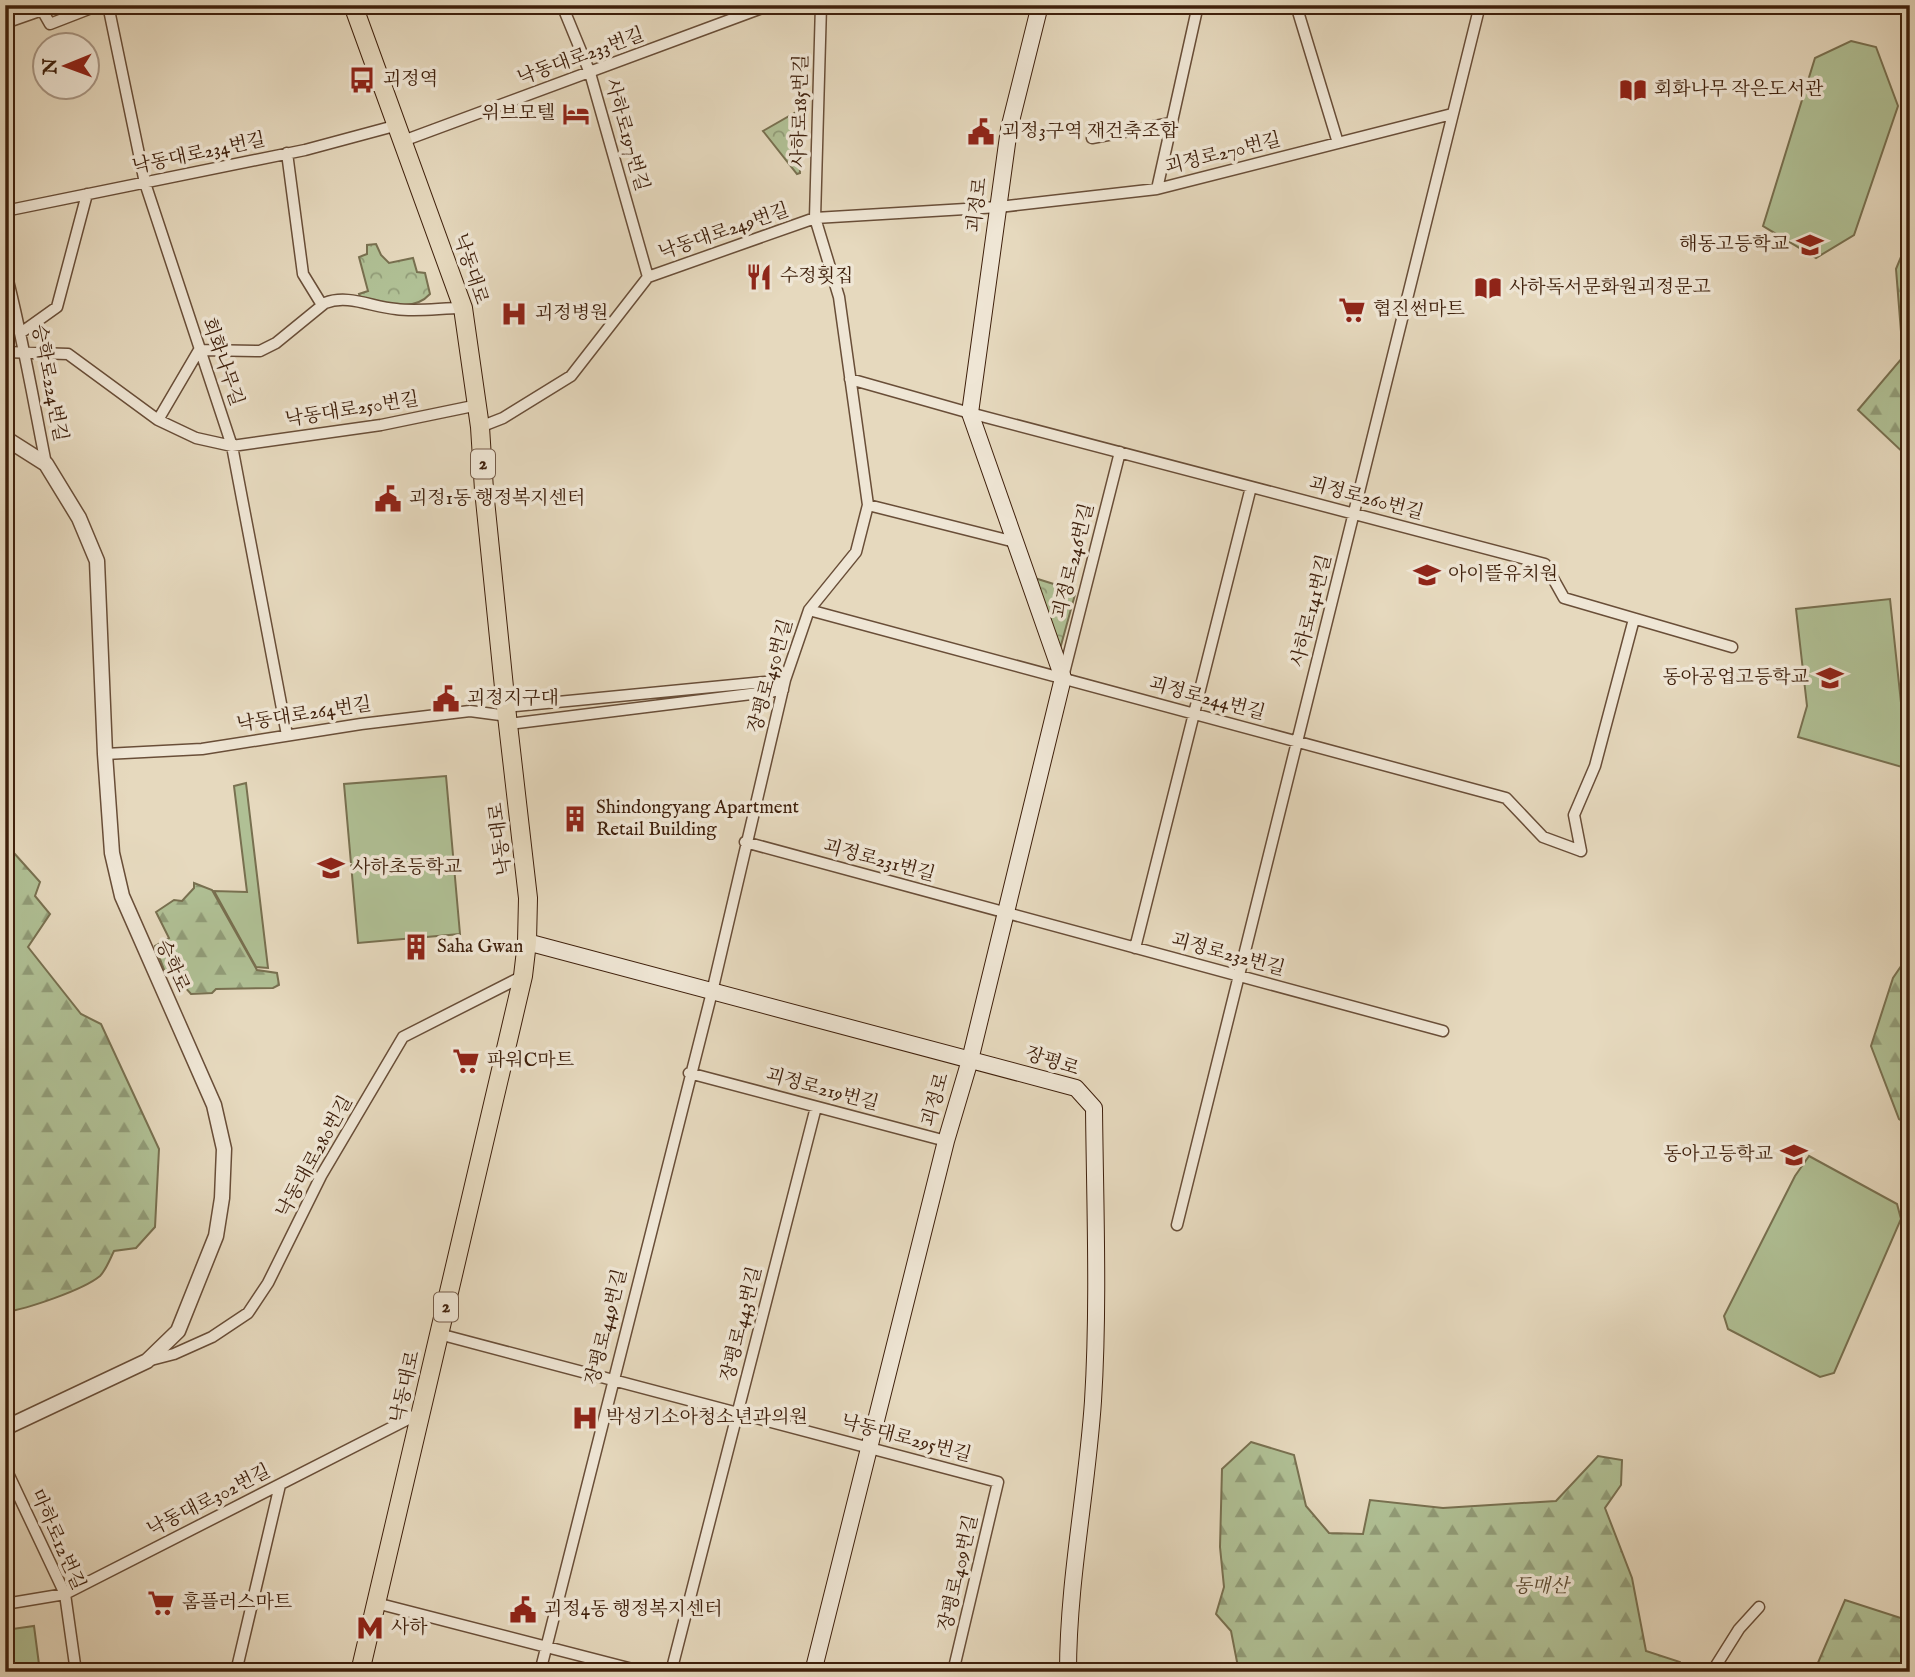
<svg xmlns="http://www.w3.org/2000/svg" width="1915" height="1677" font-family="'IM FELL English','Noto Serif KR',serif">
  <defs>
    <pattern id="forest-firs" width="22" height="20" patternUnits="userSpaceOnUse" patternTransform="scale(1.75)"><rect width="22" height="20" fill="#b0c095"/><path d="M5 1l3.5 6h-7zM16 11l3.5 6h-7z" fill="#919c78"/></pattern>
    <pattern id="park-crowns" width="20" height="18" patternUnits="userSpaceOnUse" patternTransform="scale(1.75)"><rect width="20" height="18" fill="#b0c095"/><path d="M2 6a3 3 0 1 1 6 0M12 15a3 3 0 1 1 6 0" fill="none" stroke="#919c78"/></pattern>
  </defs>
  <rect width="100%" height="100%" fill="#e6d9be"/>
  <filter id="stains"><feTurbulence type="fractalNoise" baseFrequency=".00286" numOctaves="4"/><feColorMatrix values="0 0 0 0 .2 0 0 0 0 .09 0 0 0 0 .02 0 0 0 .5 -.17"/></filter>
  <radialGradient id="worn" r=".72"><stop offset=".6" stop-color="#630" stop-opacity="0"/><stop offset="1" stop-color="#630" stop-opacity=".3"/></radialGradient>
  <path fill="#b0c095" stroke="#787050" stroke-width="2" d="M1851 41 1876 47 1898 106 1854 235 1816 258 1763 226 1815 58Z
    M1890 599 1906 750 1902 767 1798 737 1807 706 1796 609Z
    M446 776 460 934 358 943 344 784Z
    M246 783 268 968 256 967 214 891 247 892 234 786Z
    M1809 1156 1897 1204 1901 1219 1834 1373 1820 1377 1728 1329 1724 1316 1795 1176Z
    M34 1626 40 1672H5V1630Z"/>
  <path fill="url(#forest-firs)" stroke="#787050" stroke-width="2" d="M1910 235V459L1858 410 1903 357 1896 269Z
    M5 843 40 882 35 896 50 914 28 947 81 1014 101 1024 159 1149 155 1227 136 1248 114 1251C110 1259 106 1270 100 1276 83 1290 27 1309 5 1312Z
    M194 883 212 890 257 970 277 973 279 985 273 988 216 989 212 993 191 994 176 977 165 972 155 946 169 938 156 912 174 900 182 901 194 888Z
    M1910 953V1126L1899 1119 1871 1046 1893 978Z
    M1251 1442 1294 1455 1306 1506 1329 1533 1363 1534 1370 1500 1443 1508 1556 1501 1598 1456 1622 1460 1621 1485 1605 1508 1632 1578 1646 1651 1680 1662 1685 1672H1239L1231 1631 1216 1614 1224 1587 1220 1547 1222 1469Z
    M1845 1600 1910 1621V1672H1814Z"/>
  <path fill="url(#park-crowns)" stroke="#787050" stroke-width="2" d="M798 111 800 173 797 174 763 131Z
    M376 244 381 255 389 263 413 258 417 272 425 273 430 294C412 314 383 302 360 297L359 294 368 291 359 257 367 254V245Z
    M1025 575 1076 591 1055 667Z"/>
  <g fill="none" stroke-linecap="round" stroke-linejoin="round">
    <g stroke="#694e38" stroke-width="13">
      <path id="minor" d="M108 5 145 183 232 446 287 735
        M562 5 590 73 648 277
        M1296 5 1338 143
        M5 23 42 10 50 24 99 5
        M1092 138 1171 123
        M403 141 770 5
        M287 153 303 274 322 305
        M1157 189 1198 5
        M5 211 305 150 398 125
        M5 269C22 333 33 399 46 464
        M22 332 57 307 87 194
        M5 352 68 354 158 420 196 438 232 446 381 425 478 405
        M850 379 970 413 1545 564 1564 598 1732 647
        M158 420 199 350 260 351 276 343 325 303C348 294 372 307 396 309 417 312 441 308 463 308
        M480 427 503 418 571 376 648 277 815 218 999 207 1157 189 1452 114
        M868 505 1015 542
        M809 610 1506 798 1543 837 1581 851
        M1063 677 1120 452
        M506 707 785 680
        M509 724 783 690
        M105 754 202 749 361 724 470 711 508 716
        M745 842 1443 1031
        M1581 851 1574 815 1595 766 1634 619
        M1135 948 1251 487
        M689 1073 946 1141
        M1177 1225 1480 5
        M439 1334 998 1482 953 1672
        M147 1361 174 1354 212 1337 248 1313 268 1283 321 1176 403 1037 523 976
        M5 1467 65 1594 76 1672
        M376 1603 644 1672
        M5 1604 65 1594 422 1412
        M236 1672 280 1485
        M540 1672 712 992 785 680 809 610 856 552 868 505 839 297 815 218 821 5
        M671 1672 816 1107
        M1712 1672 1739 1629 1759 1607"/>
    </g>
    <g stroke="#694e38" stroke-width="17">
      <path id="tertiary" d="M5 438 46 464 79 518 97 561 105 754 112 853 122 896 214 1105 224 1149 222 1198 216 1236 178 1331 147 1361 5 1428"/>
    </g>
    <g stroke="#3f200c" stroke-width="18">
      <path id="secondary" d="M527 942 1076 1088 1094 1108C1095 1206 1099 1304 1093 1401 1087 1491 1068 1581 1068 1672
        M813 1672 946 1141 970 1060 1063 678 970 413 1009 129 1040 5"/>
    </g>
    <g stroke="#3f200c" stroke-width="20">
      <path id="primary" d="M353 5 463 308 480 427 484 490 506 707 528 898 527 942 523 976 360 1672"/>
    </g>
    <use href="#minor" stroke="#efe6d5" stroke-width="10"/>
    <use href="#tertiary" stroke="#efe6d5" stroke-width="14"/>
    <use href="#secondary" stroke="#efe6d5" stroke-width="16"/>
    <use href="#primary" stroke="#e6d9be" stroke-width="18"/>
  </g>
  <defs>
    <g id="bus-bare" transform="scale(2.1)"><path d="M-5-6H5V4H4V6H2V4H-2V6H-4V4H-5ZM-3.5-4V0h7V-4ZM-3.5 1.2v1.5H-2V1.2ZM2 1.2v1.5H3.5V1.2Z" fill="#8f2418" stroke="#efe6d5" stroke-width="2.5" paint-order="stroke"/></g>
    <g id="library-bare" transform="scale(2.1)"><path d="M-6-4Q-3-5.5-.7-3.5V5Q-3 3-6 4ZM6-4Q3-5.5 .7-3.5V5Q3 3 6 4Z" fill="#8f2418" stroke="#efe6d5" stroke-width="2.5" paint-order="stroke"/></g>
    <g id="hotel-bare" transform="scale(2.1)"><path d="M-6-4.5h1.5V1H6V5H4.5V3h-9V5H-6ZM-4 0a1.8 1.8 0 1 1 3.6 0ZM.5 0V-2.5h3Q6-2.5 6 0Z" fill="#8f2418" stroke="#efe6d5" stroke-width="2.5" paint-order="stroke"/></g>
    <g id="civic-bare" transform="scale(2.1)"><path d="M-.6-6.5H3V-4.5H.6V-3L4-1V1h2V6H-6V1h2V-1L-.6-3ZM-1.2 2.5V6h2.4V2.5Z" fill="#8f2418" stroke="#efe6d5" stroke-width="2.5" paint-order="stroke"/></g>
    <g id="school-bare" transform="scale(2.1)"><path d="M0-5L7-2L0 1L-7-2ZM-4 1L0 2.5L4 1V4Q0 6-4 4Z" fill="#8f2418" stroke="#efe6d5" stroke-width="2.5" paint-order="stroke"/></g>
    <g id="restaurant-bare" transform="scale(2.1)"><path d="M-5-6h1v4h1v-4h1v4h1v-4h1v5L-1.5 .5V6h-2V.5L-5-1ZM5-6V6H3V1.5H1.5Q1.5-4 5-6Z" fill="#8f2418" stroke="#efe6d5" stroke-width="2.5" paint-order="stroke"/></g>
    <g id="supermarket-bare" transform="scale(2.1)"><path d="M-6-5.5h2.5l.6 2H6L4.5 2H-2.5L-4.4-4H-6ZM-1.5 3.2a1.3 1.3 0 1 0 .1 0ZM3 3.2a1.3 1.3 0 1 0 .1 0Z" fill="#8f2418" stroke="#efe6d5" stroke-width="2.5" paint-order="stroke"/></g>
    <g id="hospital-bare" transform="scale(2.1)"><path d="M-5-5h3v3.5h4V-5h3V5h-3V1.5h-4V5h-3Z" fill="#8f2418" stroke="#efe6d5" stroke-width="2.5" paint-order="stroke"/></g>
    <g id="building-bare" transform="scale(2.1)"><path d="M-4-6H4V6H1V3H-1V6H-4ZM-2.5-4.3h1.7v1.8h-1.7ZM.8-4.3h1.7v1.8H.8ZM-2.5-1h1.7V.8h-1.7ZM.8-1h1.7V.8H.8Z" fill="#8f2418" stroke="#efe6d5" stroke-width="2.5" paint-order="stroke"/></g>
    <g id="metro-bare" transform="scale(2.1)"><path d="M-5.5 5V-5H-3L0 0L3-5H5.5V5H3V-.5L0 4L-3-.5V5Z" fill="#8f2418" stroke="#efe6d5" stroke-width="2.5" paint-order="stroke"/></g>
  </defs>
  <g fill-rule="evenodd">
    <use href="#bus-bare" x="362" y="80"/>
    <use href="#library-bare" x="1633" y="90"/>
    <use href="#hotel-bare" x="576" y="114"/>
    <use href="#civic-bare" x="981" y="132"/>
    <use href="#school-bare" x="1810" y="245"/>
    <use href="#restaurant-bare" x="759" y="277"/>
    <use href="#library-bare" x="1488" y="288"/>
    <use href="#supermarket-bare" x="1352" y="310"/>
    <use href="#hospital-bare" x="514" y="314"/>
    <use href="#civic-bare" x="388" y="499"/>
    <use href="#school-bare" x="1427" y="575"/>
    <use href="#school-bare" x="1830" y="678"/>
    <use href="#civic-bare" x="446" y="699"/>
    <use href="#building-bare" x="575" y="819"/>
    <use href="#school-bare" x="331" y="868"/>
    <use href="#building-bare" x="416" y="947"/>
    <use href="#supermarket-bare" x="466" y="1061"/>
    <use href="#school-bare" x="1794" y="1155"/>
    <use href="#hospital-bare" x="585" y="1418"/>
    <use href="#supermarket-bare" x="161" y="1603"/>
    <use href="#civic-bare" x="523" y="1610"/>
    <use href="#metro-bare" x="370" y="1628"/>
  </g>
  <g text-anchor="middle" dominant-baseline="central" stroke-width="7" stroke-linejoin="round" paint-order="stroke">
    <g fill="#efe6d5" stroke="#745b48" stroke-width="2">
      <rect x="471" y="449.5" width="24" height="29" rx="5"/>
      <rect x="434" y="1292.5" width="24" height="29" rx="5"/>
    </g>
    <g font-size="18" font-weight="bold" fill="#3f200c">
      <text x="483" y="464">2</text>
      <text x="446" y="1307">2</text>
    </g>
    <g font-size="19" fill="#3f200c" stroke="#efe6d5">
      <text transform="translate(581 57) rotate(-20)">낙동대로233번길</text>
      <text transform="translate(801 111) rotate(-89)">사하로185번길</text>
      <text transform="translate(626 135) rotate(74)">사하로197번길</text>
      <text transform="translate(199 154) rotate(-12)">낙동대로234번길</text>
      <text transform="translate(1223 154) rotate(-14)">괴정로270번길</text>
      <text transform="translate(978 205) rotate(-83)">괴정로</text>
      <text transform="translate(724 232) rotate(-19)">낙동대로249번길</text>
      <text transform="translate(470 269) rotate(72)">낙동대로</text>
      <text transform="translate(222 362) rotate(71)">회화나무길</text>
      <text transform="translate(49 383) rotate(79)">승학로224번길</text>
      <text transform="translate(352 410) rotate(-9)">낙동대로250번길</text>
      <text transform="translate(1366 499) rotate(15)">괴정로260번길</text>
      <text transform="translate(1074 561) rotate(-76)">괴정로246번길</text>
      <text transform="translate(1312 611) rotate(-76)">사하로141번길</text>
      <text transform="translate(771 676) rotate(-74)">장평로450번길</text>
      <text transform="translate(1207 699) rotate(15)">괴정로244번길</text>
      <text transform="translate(304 715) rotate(-9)">낙동대로264번길</text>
      <text transform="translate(501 839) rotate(-97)">낙동대로</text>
      <text transform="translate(879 861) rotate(15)">괴정로231번길</text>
      <text transform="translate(1228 955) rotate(15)">괴정로232번길</text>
      <text transform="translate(172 966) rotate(66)">승학로</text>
      <text transform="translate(1052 1062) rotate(18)">장평로</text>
      <text transform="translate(822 1090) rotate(15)">괴정로219번길</text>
      <text transform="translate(936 1100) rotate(-74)">괴정로</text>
      <text transform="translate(315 1157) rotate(-61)">낙동대로280번길</text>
      <text transform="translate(742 1324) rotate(-76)">장평로443번길</text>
      <text transform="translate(607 1327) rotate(-76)">장평로449번길</text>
      <text transform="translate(406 1387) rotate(-77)">낙동대로</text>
      <text transform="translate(906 1439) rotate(15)">낙동대로295번길</text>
      <text transform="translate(209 1501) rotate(-27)">낙동대로302번길</text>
      <text transform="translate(57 1540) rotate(66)">마하로12번길</text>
      <text transform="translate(959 1573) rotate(-77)">장평로409번길</text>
    </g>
    <g font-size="19" fill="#3f200c" stroke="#efe6d5" text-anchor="start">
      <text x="383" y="80">괴정역</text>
      <text x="1654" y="90">회화나무 작은도서관</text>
      <text x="555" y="114" text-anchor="end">위브모텔</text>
      <text x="1002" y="132">괴정3구역 재건축조합</text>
      <text x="1789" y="245" text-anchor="end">해동고등학교</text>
      <text x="780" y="277">수정횟집</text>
      <text x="1509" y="288">사하독서문화원괴정문고</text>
      <text x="1373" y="310">협진썬마트</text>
      <text x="535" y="314">괴정병원</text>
      <text x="409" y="499">괴정1동 행정복지센터</text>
      <text x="1448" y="575">아이뜰유치원</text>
      <text x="1809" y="678" text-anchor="end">동아공업고등학교</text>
      <text x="467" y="699">괴정지구대</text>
      <text x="596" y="808">Shindongyang Apartment<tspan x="596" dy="22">Retail Building</tspan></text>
      <text x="352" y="868">사하초등학교</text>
      <text x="437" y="947">Saha Gwan</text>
      <text x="487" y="1061">파워C마트</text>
      <text x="1773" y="1155" text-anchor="end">동아고등학교</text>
      <text x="606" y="1418">박성기소아청소년과의원</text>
      <text x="182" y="1603">홈플러스마트</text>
      <text x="544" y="1610">괴정4동 행정복지센터</text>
      <text x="391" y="1628">사하</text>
    </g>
    <g font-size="19" font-style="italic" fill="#5b482e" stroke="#efe6d5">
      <text x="1541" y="1587">동매산</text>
    </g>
  </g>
  <rect width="1915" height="1677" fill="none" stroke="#e6d9be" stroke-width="28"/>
  <rect x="7" y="7" width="1901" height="1663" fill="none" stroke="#3f200c" stroke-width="3.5"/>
  <rect x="14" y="14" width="1887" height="1649" fill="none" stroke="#3f200c" stroke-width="2"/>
  <g transform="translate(66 66) rotate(269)"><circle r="33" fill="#efe6d5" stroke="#a99785" stroke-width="2"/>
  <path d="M0-5L12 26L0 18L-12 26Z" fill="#8f2418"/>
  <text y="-10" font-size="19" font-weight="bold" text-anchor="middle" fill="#3f200c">N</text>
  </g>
  <rect width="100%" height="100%" filter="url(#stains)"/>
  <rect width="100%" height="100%" fill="url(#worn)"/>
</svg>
